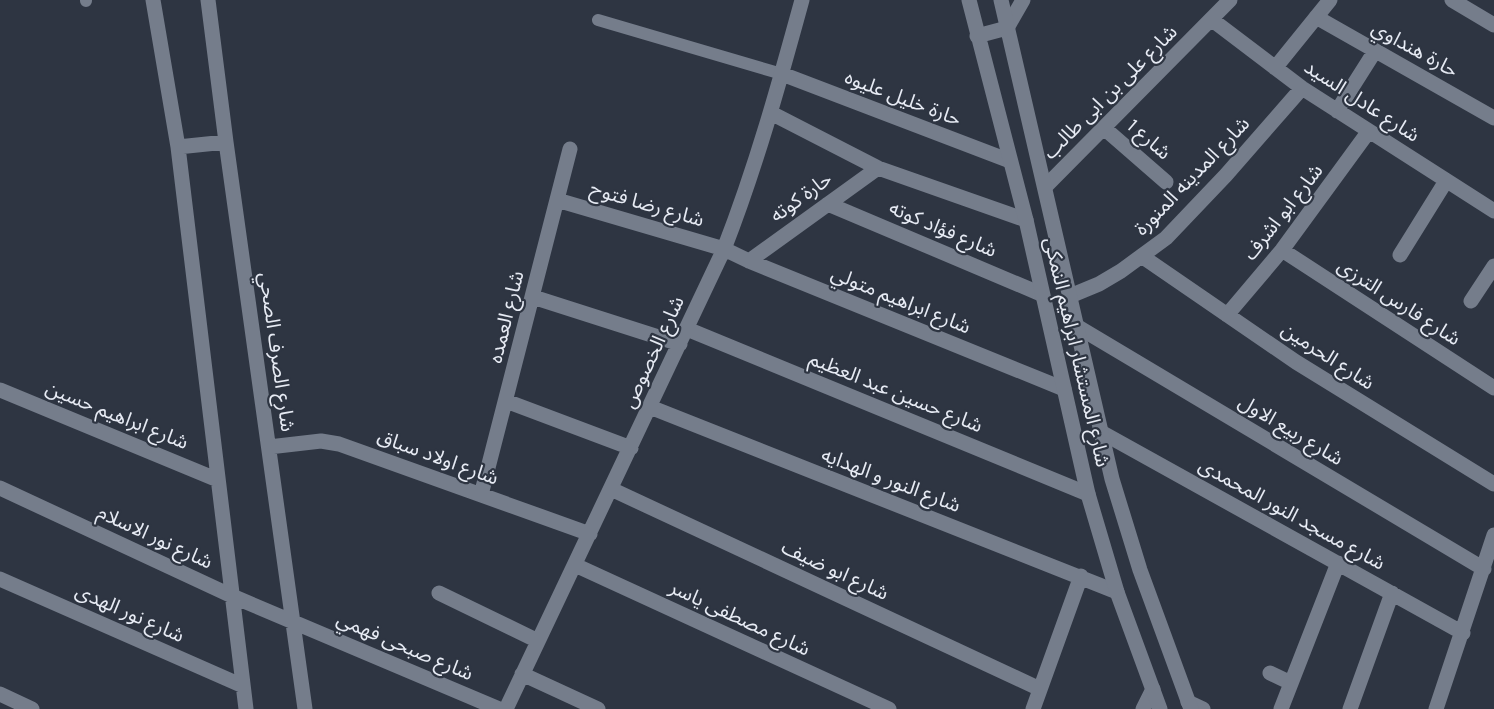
<svg xmlns="http://www.w3.org/2000/svg" width="1494" height="709" font-family="Karla,'Noto Sans Arabic',sans-serif">
  <rect width="100%" height="100%" fill="#2e3542"/>
  <g fill="none" stroke-linecap="round" stroke-linejoin="round">
    <path stroke="#757d8b" stroke-width="12" d="M86 0V1
      M598 20 782 74"/>
    <path stroke="#757d8b" stroke-width="15" d="M153 0 178 147 246 709
      M208 0 226 142 305 709
      M1452 0 1494 25
      M1316 17 1494 118
      M1211 19 1302 88 1494 211
      M1007 28 1023 0
      M1275 68 1330 0
      M782 74 1010 161
      M1337 111 1375 51
      M771 113 878 168 1026 220
      M1104 128 1166 182
      M178 147 226 142
      M1045 187 1230 0
      M557 200 724 249 749 261 1064 389
      M828 204 1041 294
      M1282 250 1494 388
      M1400 255 1446 181
      M1143 257 1296 362 1494 484
      M749 261 878 168
      M1070 296 1099 284 1121 271 1166 238 1226 175 1302 88
      M533 297 680 344
      M1471 301 1494 266
      M1227 315 1282 250 1369 131
      M1078 327 1484 569
      M687 329 1088 494
      M0 390 218 480
      M506 401 631 448
      M650 407 1117 592
      M1101 432 1463 633
      M269 447 321 441 339 444 590 534
      M0 488 232 596 499 709
      M611 489 1040 689
      M481 495 570 149
      M575 565 889 709
      M0 579 243 686
      M439 593 538 641
      M1270 673 1291 683
      M522 674 598 709
      M0 694 32 709
      M1188 702 1203 709
      M506 709 724 249C756 167 779 84 802 0
      M1033 709 1081 576
      M1143 709 1153 689
      M1281 709 1338 563
      M1350 709 1392 593
      M1436 709 1494 535"/>
    <path stroke="#757d8b" stroke-width="15" d="M969 0 1026 220 1088 494 1117 592 1160 709
      M1001 0 1112 479 1140 570 1191 709
      M977 36 1007 28"/>
  </g>
  <g text-anchor="middle" dominant-baseline="central" stroke-width="4.5" stroke-linejoin="round" paint-order="stroke">
    <g font-size="20" fill="#e7ebf4" stroke="#2e3542">
      <text transform="translate(1415 49) rotate(29)">حارة هنداوي</text>
      <text transform="translate(1110 92) rotate(-45)">شارع على بن ابى طالب</text>
      <text transform="translate(903 98) rotate(21)">حارة خليل عليوه</text>
      <text transform="translate(1362 101) rotate(33)">شارع عادل السيد</text>
      <text transform="translate(1149 139) rotate(41)">شارع 1</text>
      <text transform="translate(1192 176) rotate(-46)">شارع المدينه المنورة</text>
      <text transform="translate(801 197) rotate(-36)">حارة كوته</text>
      <text transform="translate(647 204) rotate(16)">شارع رضا فتوح</text>
      <text transform="translate(1283 212) rotate(-52)">شارع ابو اشرف</text>
      <text transform="translate(943 229) rotate(23)">شارع فؤاد كوته</text>
      <text transform="translate(901 300) rotate(22)">شارع ابراهيم متولي</text>
      <text transform="translate(1399 302) rotate(33)">شارع فارس الترزى</text>
      <text transform="translate(506 317) rotate(-76)">شارع العمده</text>
      <text transform="translate(277 352) rotate(82)">شارع الصرف الصحي</text>
      <text transform="translate(653 352) rotate(-65)">شارع الخصوص</text>
      <text transform="translate(1077 352) rotate(77)">شارع المستشار ابراهيم النمكى</text>
      <text transform="translate(1328 356) rotate(33)">شارع الحرمين</text>
      <text transform="translate(896 392) rotate(22)">شارع حسين عبد العظيم</text>
      <text transform="translate(117 415) rotate(22)">شارع ابراهيم حسين</text>
      <text transform="translate(1291 430) rotate(31)">شارع ربيع الاول</text>
      <text transform="translate(438 457) rotate(20)">شارع اولاد سباق</text>
      <text transform="translate(891 480) rotate(21)">شارع النور و الهدايه</text>
      <text transform="translate(1292 514) rotate(29)">شارع مسجد النور المحمدى</text>
      <text transform="translate(155 537) rotate(25)">شارع نور الاسلام</text>
      <text transform="translate(835 570) rotate(25)">شارع ابو ضيف</text>
      <text transform="translate(130 613) rotate(24)">شارع نور الهدى</text>
      <text transform="translate(740 618) rotate(25)">شارع مصطفى ياسر</text>
      <text transform="translate(405 646) rotate(23)">شارع صبحى فهمي</text>
    </g>
  </g>
</svg>
